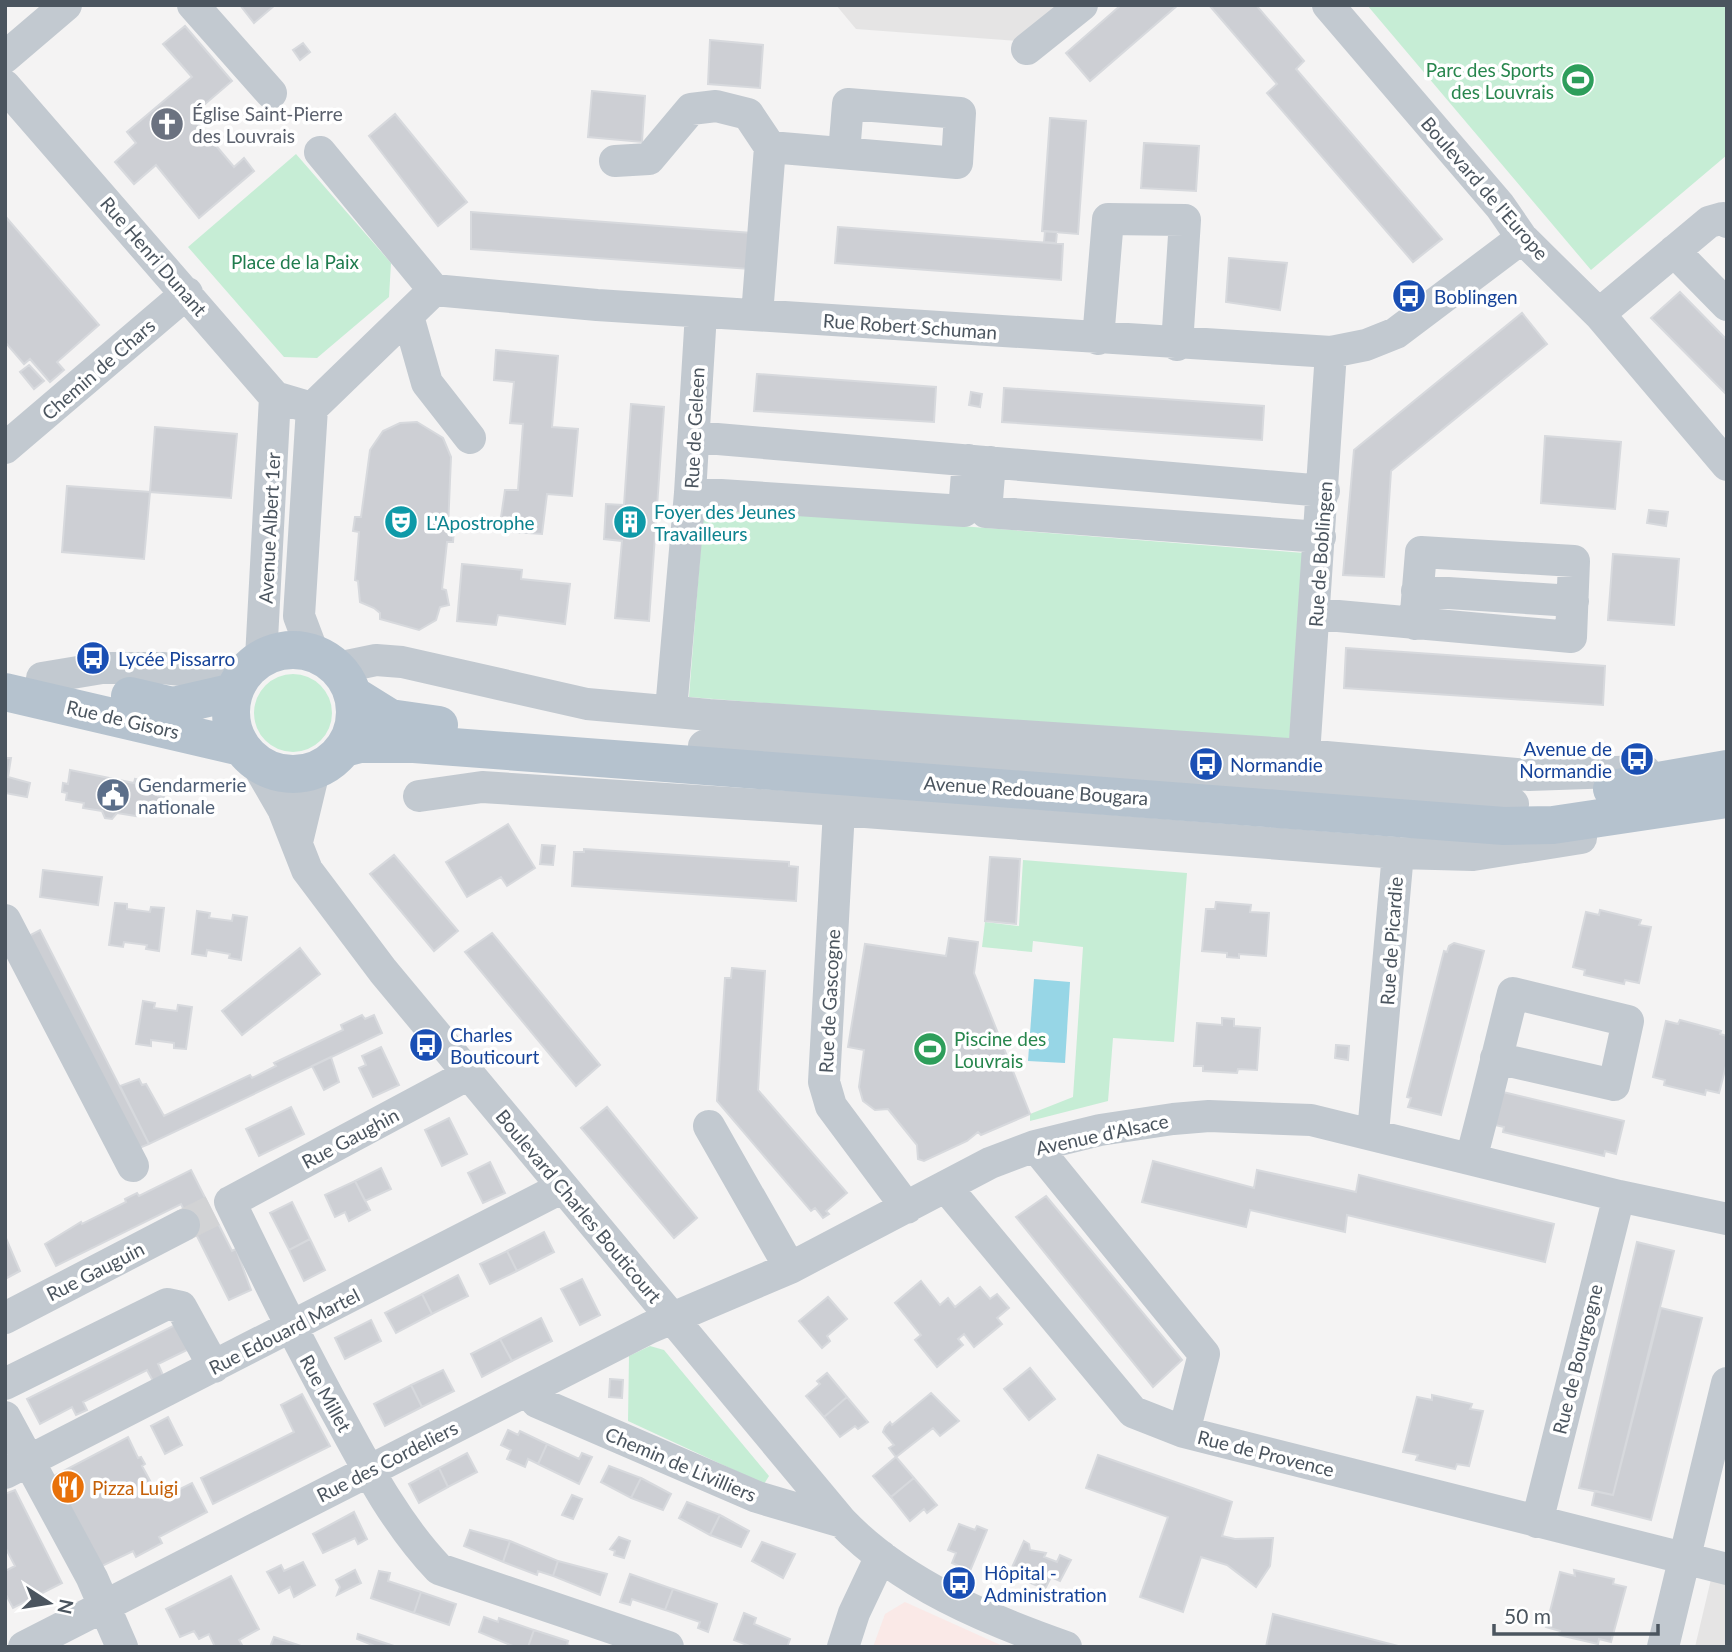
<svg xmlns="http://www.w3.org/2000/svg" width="1732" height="1652" font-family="Lato,sans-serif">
  <rect width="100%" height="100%" fill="#f4f3f3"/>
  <path fill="#e5e4e4" d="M836 5H1059L1019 41 856 29Z
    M1727 1569V1647H1695L1712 1575Z"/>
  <path fill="#fae9e7" d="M905 1602 1005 1647H873L885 1614Z"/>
  <path fill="#c6edd5" d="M1367 5H1727V155L1591 270Z
    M296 154 391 263 389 297 317 358 284 357 188 247Z
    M704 506 1304 553 1289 744 689 697Z
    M254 713a39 39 0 1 1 78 0a39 39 0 1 1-78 0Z
    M1023 860 1187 873 1174 1042 1113 1038 1108 1101 1030 1121V1114L1073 1097 1083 947 1033 941 1032 952 982 947 985 922 1019 926Z
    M650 1346 664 1350 769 1476 764 1484 628 1421 629 1356Z"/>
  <path fill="#97d6e6" d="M1034 979 1070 982 1065 1063 1028 1061Z"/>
  <path fill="#cdcfd4" stroke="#d7d9dd" stroke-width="2" d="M240 5H275L254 23Z
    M1121 5H1178L1090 81 1066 53Z
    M1209 5H1256L1304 61 1296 69 1442 239 1413 262 1267 93 1277 84Z
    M185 26 232 81 191 116 234 167 244 158 254 171 199 218 156 165 134 184 115 162 136 143 127 132 192 77 163 44Z
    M710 40 763 45 760 88 708 84Z
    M303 43 310 52 300 60 293 50Z
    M592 91 645 96 642 142 588 137Z
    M395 114 467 202 438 226 369 136Z
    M1050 118 1086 121 1078 234 1042 231Z
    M1144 143 1199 146 1196 191 1141 188Z
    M471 212 752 233 750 269 471 249Z
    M5 216 99 325 57 362 64 370 50 382 30 359 24 364 5 342Z
    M838 227 1063 244 1061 280 835 263Z
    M1045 231 1057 232 1056 243 1044 242Z
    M1229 258 1287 263 1280 310 1226 302Z
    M1680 292 1727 340V395L1651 318Z
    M1522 313 1547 344 1391 471 1384 577 1343 575 1354 450Z
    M496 350 558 356 552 427 578 429 572 496 547 494 542 534 499 531 505 490H518L523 424 510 423 514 382 494 380Z
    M29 365 44 381 34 389 20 372Z
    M757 374 936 387 934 422 754 411Z
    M1004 388 1264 406 1262 440 1002 422Z
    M971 392 982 394 980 407 969 405Z
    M631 404 664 407 649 621 615 618 622 541 604 539 606 504 624 505Z
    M417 422 443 438 451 457 448 528 454 529 453 542H447L442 589 446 590 449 605 440 607 436 620 419 630 380 619V613L374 608 360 602 358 581 355 580 359 532 353 531 355 517H361L370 450 383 431 400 423Z
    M155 427 237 434 231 498 150 492Z
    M1545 436 1621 442 1615 509 1541 503Z
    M67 486 150 492 144 559 62 552Z
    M1649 510 1668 512 1666 526 1647 523Z
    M1613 554 1679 559 1674 625 1608 620Z
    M462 564 522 570 521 579 570 584 565 624 498 615 496 625 457 621Z
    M1346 648 1605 666 1603 705 1344 688Z
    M5 758H11L8 777 30 783 27 797 5 793Z
    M70 770 134 783 135 779 160 783 158 796 164 797 162 806H157L156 812 137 810 136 816 117 813 112 819 105 818 102 811 83 808 84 803 66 800 67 793 62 792 63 783 68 784Z
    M508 824 535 868 507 886 501 877 467 897 446 862Z
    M542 845 555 846 553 865 540 864Z
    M584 849 789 862V866L798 867 796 901 572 886 574 852H584Z
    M394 855 458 931 434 951 370 874Z
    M990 857 1020 859 1016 924 985 921Z
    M43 870 102 877 98 905 40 897Z
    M1216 902 1251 905 1250 912 1269 913 1266 956 1239 954V958L1227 957V953L1202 951 1206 909H1215Z
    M115 903 127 904V909L150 912 151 907 164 908 159 951 146 949 147 945 124 942 123 947 109 945Z
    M1600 910 1641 920 1639 925 1651 927 1639 983 1625 980 1624 984 1584 975 1585 970 1573 967 1586 912 1599 915Z
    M197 911 210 913 209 918 232 921 233 915 247 917 241 960 229 958 230 954 207 950 206 956 192 954Z
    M40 930 149 1144 132 1151 23 939Z
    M492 933 600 1065 576 1086 465 952Z
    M949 938 978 942 974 973 1030 1114 981 1135 978 1132 967 1141 924 1161 918 1159 917 1145 888 1109 875 1110 863 1101 859 1087 864 1050 848 1047 865 944 946 956Z
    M1454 943 1484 951 1441 1115 1408 1107 1411 1098 1407 1097 1444 951 1447 952 1449 946Z
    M300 948 320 974 242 1035 222 1011Z
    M732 968 765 971 758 1090 847 1193 826 1211 829 1214 823 1218 815 1208 811 1211 717 1101 725 978H731Z
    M143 1001 155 1003 154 1008 177 1011 178 1005 192 1007 186 1049 174 1048V1043L151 1040V1046L136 1044Z
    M362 1015 365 1019 374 1015 382 1033 149 1144 120 1086 139 1079 142 1085 146 1084 164 1116 250 1075 252 1078 276 1066 274 1063 343 1030 341 1025Z
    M1222 1018 1234 1019V1026L1260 1028 1257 1070 1238 1069 1237 1073 1203 1071V1066H1194L1197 1023 1222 1025Z
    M1680 1020 1721 1031 1720 1034 1727 1036V1062L1719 1093 1706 1090 1705 1095 1664 1085 1665 1080 1653 1077 1666 1021 1678 1024Z
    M1336 1045 1349 1046 1348 1060 1335 1058Z
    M381 1047 399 1085 373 1097 359 1068 366 1065 362 1056Z
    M331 1057 339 1082 324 1090 312 1066Z
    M1503 1092 1624 1121 1616 1154 1605 1151 1604 1156 1503 1132 1504 1127 1495 1125Z
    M291 1107 304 1134 259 1156 246 1129Z
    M607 1107 697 1218 674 1238 581 1128Z
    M449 1118 467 1154 442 1166 425 1130Z
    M1153 1161 1254 1188 1257 1170 1356 1192 1359 1175 1554 1224 1545 1262 1347 1215 1345 1232 1250 1210 1246 1227 1142 1202Z
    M490 1162 505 1193 483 1203 468 1173Z
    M381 1168 391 1189 365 1201 355 1181Z
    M191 1170 232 1251 236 1249 251 1290 229 1300 181 1204 56 1266 45 1244 81 1222 82 1224 126 1202 125 1199 137 1193 139 1196Z
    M355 1181 370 1210 349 1221 345 1212 335 1217 325 1195Z
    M1046 1196 1182 1360 1153 1387 1016 1217Z
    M292 1202 310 1239 289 1250 270 1213Z
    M544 1232 554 1252 517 1271 507 1251Z
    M5 1236 20 1271 5 1279Z
    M310 1239 325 1270 304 1281 289 1250Z
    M1637 1242 1674 1251 1613 1495 1579 1488Z
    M507 1251 517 1271 490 1284 480 1264Z
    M458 1275 468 1296 432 1314 422 1294Z
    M582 1279 600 1315 580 1325 561 1289Z
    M921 1281 940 1305 948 1298 955 1307 980 1287 990 1299 997 1294 1009 1308 997 1318 1002 1324 974 1347 964 1334 958 1339 963 1345 937 1367 915 1340 921 1335 895 1303Z
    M422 1294 432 1314 396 1333 385 1313Z
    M828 1297 847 1319 827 1336 830 1341 822 1348 799 1321Z
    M1661 1308 1702 1318 1651 1520 1592 1505 1595 1491 1613 1495Z
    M541 1318 552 1341 512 1361 500 1339Z
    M371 1320 381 1341 345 1359 335 1338Z
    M177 1324 189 1349 158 1364 163 1375 153 1381 147 1370 83 1402 87 1410 76 1415 72 1407 40 1424 27 1399Z
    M500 1339 512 1361 482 1377 471 1354Z
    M1030 1368 1055 1399 1029 1420 1004 1389Z
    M443 1370 454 1391 422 1407 411 1385Z
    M827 1373 847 1397 824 1417 806 1396 820 1384 817 1381Z
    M610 1379 623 1380 622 1398 609 1397Z
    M411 1385 422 1407 385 1426 374 1404Z
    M931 1393 959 1421 940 1436 933 1428 896 1457 889 1448 894 1445 883 1432 885 1427 890 1422 892 1425Z
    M302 1394 330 1446 213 1504 201 1478 294 1432 281 1405Z
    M1432 1395 1472 1404 1470 1409 1483 1411 1469 1466 1457 1464 1455 1469 1416 1460 1418 1455 1403 1452 1417 1397 1432 1400Z
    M847 1397 868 1422 858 1429 855 1426 840 1437 824 1417Z
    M168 1417 182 1445 165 1454 151 1426Z
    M508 1430 518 1435 520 1431 547 1444 538 1464 528 1459 525 1467 507 1459 511 1450 501 1445Z
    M128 1437 138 1458 141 1457 145 1464 142 1466 160 1499 192 1483 207 1512 159 1537 162 1543 136 1557 133 1551 100 1567 54 1476Z
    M547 1444 579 1459 582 1453 592 1457 579 1484 538 1464Z
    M467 1453 477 1472 448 1487 439 1468Z
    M1098 1455 1232 1502 1222 1536 1235 1539 1273 1538 1270 1566 1256 1587 1227 1565 1201 1557 1183 1612 1140 1597 1168 1517 1086 1488Z
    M896 1457 914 1478 891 1497 873 1476Z
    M609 1466 641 1478 631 1498 601 1482Z
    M439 1468 448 1487 419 1503 409 1484Z
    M641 1478 671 1494 663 1510 631 1498Z
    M914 1478 937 1505 927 1513 924 1509 910 1521 891 1497Z
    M15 1490 62 1583 13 1608 5 1593V1571L15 1566 5 1547V1494Z
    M572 1495 582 1499 573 1519 562 1515Z
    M687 1502 720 1515 710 1535 679 1518Z
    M354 1512 367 1539 358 1544 355 1538 323 1553 313 1534Z
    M720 1515 749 1531 741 1547 710 1535Z
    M959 1524 975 1530 977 1526 987 1530 970 1571 952 1563 956 1553 948 1550Z
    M470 1530 510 1541 503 1562 464 1546Z
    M619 1537 630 1541 624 1558 614 1555 615 1551 610 1549Z
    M510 1541 558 1561 553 1576 538 1571 537 1575 503 1562Z
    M1024 1541 1029 1544 1030 1550 1046 1553 1044 1557 1057 1562 1060 1555 1071 1560 1060 1581 1051 1577 1045 1589 1009 1574Z
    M762 1542 795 1554 783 1578 752 1561Z
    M558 1561 607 1574 600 1595 553 1576Z
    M303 1562 315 1585 294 1597 290 1587 279 1593 267 1572 281 1565 284 1571Z
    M355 1570 361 1583 337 1595 340 1587 336 1580Z
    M1574 1570 1614 1579 1613 1584 1626 1587 1611 1642 1599 1639 1598 1644 1559 1635 1560 1631 1546 1627 1560 1572 1575 1576Z
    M379 1571 390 1573 388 1581 421 1592 414 1613 371 1598Z
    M630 1574 673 1589 665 1610 632 1599 630 1605 620 1602Z
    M231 1576 259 1629 239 1640 242 1645 237 1647H215L209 1634 199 1639 194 1631 180 1637 166 1609Z
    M673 1589 717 1604 708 1632 698 1628 700 1622 665 1610Z
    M421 1592 456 1604 449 1625 414 1613Z
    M744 1613 756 1618 754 1624 790 1639 787 1647H752L734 1640Z
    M1273 1614 1402 1647H1266Z
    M484 1617 498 1622 499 1618 534 1630 528 1647H515L479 1632Z
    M534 1630 568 1641 567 1645 573 1647H528Z
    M358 1634 397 1647H377L357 1639Z
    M274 1637 304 1647H270Z"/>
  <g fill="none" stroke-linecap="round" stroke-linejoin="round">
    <path stroke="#d2d3d5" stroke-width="32" stroke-dasharray="32 16" stroke-linecap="butt" d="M184 1225 230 1202"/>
    <path stroke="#c2c9d0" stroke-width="32" d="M193 5 271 93
      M1328 5 1500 206 1522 238 1599 314 1727 465
      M1027 49 1082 5
      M5 57 66 5
      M5 86 275 397 312 408
      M320 152 434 290
      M615 161 649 159 691 109 716 106 748 114 770 147
      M1674 251 1727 305
      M1599 314 1709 222 1723 218 1727 222
      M757 315 770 147 957 163 960 113 848 104 844 153
      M408 316 427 383 470 438
      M1098 339 1108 219 1185 220 1177 345
      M312 408 434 290 597 305 1331 352 1366 345 1396 333 1522 238
      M312 408 299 616 313 653
      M694 437 1324 491
      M5 448 187 293
      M990 462 986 512 1320 537
      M690 493 964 511 968 460
      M1417 591 1573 601
      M1316 614 1571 637 1574 561 1421 552 1415 624
      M261 658 275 397
      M337 668 376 660 402 662 587 704 709 715 1304 755 1529 775 1645 771
      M42 678 102 668H162L242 676
      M671 710 690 493 701 313
      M704 746 751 742 1393 789 1513 804
      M1304 755 1331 352
      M257 764 283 809 307 870 383 971 842 1522C902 1584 986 1619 1066 1647
      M419 796 482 787 839 810 1398 853 1473 855 1581 838
      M839 810 824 1082 831 1106 907 1208
      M297 842 314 771
      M5 920 133 1166
      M469 1074 230 1202C266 1276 302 1350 342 1422 370 1474 398 1526 439 1569L668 1647
      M709 1126 790 1268
      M1373 1133 1398 853
      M1035 1146 1204 1354 1184 1432
      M1471 1159C1486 1104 1499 1048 1513 993L1628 1021 1614 1085 1496 1058
      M946 1187 1133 1412 1184 1432 1727 1569
      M5 1318 184 1225
      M5 1384 167 1304 181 1307 214 1367
      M528 1391 537 1402 757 1497 842 1522
      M5 1417 92 1578 122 1647
      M5 1473 563 1187
      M1537 1522 1619 1196
      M24 1647 649 1328 790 1268 990 1163 1035 1146 1100 1130 1173 1119 1209 1116 1311 1120 1619 1196 1727 1219
      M843 1647 854 1613 881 1556
      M1663 1647 1727 1383"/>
    <path stroke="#b5c2ce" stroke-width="38" d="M231 712a62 62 0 1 1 124 0a62 62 0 1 1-124 0Z
      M5 692 241 747
      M353 695 390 718 439 725
      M130 696 173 706 234 692
      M345 748 360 744H414L1504 826 1553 825 1727 799
      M1612 789 1727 769"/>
  </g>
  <defs>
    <g id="stadium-disc" transform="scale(1.75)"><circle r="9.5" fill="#2e9e5b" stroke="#fff"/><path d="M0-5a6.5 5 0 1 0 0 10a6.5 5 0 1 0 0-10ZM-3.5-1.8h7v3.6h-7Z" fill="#fff"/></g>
    <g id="church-disc" transform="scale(1.75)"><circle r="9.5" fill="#6b7280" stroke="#fff"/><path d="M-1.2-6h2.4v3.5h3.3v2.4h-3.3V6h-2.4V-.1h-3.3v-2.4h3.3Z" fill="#fff"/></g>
    <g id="bus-disc" transform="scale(1.75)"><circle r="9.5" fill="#1a4fb4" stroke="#fff"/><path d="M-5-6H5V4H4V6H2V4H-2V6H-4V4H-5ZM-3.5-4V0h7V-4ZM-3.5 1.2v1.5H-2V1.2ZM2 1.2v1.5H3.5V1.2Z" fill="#fff"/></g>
    <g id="theatre-disc" transform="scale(1.75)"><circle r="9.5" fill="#0f9aa8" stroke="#fff"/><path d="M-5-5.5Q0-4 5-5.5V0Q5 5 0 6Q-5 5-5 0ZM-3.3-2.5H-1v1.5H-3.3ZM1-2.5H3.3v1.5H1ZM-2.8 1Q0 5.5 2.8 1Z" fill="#fff"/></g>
    <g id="building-disc" transform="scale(1.75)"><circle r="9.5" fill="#0f9aa8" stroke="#fff"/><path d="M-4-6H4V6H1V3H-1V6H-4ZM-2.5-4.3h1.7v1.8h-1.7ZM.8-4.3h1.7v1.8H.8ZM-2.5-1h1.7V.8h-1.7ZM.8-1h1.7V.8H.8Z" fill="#fff"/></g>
    <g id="civic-disc" transform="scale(1.75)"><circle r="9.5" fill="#5c6f8a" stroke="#fff"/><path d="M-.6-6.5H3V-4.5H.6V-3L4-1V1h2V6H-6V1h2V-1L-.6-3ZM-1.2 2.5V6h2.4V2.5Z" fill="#fff"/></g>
    <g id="restaurant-disc" transform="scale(1.75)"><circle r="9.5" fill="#e8710a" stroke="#fff"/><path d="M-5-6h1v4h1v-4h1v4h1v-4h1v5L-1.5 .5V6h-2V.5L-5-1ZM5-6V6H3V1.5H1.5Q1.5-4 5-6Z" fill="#fff"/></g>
  </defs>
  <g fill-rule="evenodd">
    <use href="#stadium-disc" x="1578" y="80"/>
    <use href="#church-disc" x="167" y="124"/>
    <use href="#bus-disc" x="1409" y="296"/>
    <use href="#theatre-disc" x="401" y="522"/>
    <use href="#building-disc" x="630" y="522"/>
    <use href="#bus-disc" x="93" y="658"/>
    <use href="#bus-disc" x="1637" y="759"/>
    <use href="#bus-disc" x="1206" y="764"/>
    <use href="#civic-disc" x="113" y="795"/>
    <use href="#bus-disc" x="426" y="1045"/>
    <use href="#stadium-disc" x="930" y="1049"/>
    <use href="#restaurant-disc" x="68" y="1487"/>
    <use href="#bus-disc" x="959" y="1583"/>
  </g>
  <g text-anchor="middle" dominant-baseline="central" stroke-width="7" stroke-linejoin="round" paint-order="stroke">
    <g font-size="19" fill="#27864d" stroke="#fff" text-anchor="end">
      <text x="1554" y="69">Parc des Sports<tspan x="1554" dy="22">des Louvrais</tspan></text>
      <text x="954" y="1038" text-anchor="start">Piscine des<tspan x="954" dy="22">Louvrais</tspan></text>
    </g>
    <g font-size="19" fill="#5b616d" stroke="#fff" text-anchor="start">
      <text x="192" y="113">Église Saint-Pierre<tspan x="192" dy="22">des Louvrais</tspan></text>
    </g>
    <g font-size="19" fill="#4b555f" stroke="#fff">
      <text transform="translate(1485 188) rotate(49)">Boulevard de l'Europe</text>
      <text transform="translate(154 256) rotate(49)">Rue Henri Dunant</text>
      <text transform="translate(910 326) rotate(4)">Rue Robert Schuman</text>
      <text transform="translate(98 369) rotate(-41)">Chemin de Chars</text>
      <text transform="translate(694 428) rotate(-87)">Rue de Geleen</text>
      <text transform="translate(269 528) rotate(-87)">Avenue Albert 1er</text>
      <text transform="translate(1320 554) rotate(-86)">Rue de Boblingen</text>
      <text transform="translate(123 719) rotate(13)">Rue de Gisors</text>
      <text transform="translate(1036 790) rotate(4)">Avenue Redouane Bougara</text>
      <text transform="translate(1391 941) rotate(-86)">Rue de Picardie</text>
      <text transform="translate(829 1001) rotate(-87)">Rue de Gascogne</text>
      <text transform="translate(1102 1134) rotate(-12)">Avenue d'Alsace</text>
      <text transform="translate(350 1138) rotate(-28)">Rue Gaughin</text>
      <text transform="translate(579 1206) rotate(50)">Boulevard Charles Bouticourt</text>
      <text transform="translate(95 1271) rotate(-27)">Rue Gauguin</text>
      <text transform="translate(284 1331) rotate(-27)">Rue Edouard Martel</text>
      <text transform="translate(1577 1359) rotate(-76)">Rue de Bourgogne</text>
      <text transform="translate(326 1393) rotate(61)">Rue Millet</text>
      <text transform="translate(1266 1453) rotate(14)">Rue de Provence</text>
      <text transform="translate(387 1461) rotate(-27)">Rue des Cordeliers</text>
      <text transform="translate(681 1464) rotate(23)">Chemin de Livilliers</text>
    </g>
    <g font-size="19" fill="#1f7c4e" stroke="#fff">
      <text x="295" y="261">Place de la Paix</text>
    </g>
    <g font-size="19" fill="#164399" stroke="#fff" text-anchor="start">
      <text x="1434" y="296">Boblingen</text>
      <text x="118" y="658">Lycée Pissarro</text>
      <text x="1612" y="748" text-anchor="end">Avenue de<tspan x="1612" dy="22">Normandie</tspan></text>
      <text x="1230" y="764">Normandie</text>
      <text x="450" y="1034">Charles<tspan x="450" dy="22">Bouticourt</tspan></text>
      <text x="984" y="1572">Hôpital -<tspan x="984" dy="22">Administration</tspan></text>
    </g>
    <g font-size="19" fill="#0d838f" stroke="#fff" text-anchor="start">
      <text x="654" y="511">Foyer des Jeunes<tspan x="654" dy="22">Travailleurs</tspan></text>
      <text x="426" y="522">L'Apostrophe</text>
    </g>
    <g font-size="19" fill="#4e5e75" stroke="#fff" text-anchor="start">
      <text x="138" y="784">Gendarmerie<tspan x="138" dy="22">nationale</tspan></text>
    </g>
    <g font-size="19" fill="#c56008" stroke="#fff" text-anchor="start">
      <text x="92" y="1487">Pizza Luigi</text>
    </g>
  </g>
  <rect width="1732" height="1652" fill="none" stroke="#4b555f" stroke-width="14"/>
  <g transform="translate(49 1603) rotate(102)" stroke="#ffffff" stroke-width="5" paint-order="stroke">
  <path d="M0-5L12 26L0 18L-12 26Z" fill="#4b555f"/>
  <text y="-10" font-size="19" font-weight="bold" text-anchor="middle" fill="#4b555f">N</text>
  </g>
  <path d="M1494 1624v10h164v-10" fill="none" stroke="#4b555f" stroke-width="3.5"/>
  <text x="1504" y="1624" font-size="21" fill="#4b555f" stroke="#ffffff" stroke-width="5" paint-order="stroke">50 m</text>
</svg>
